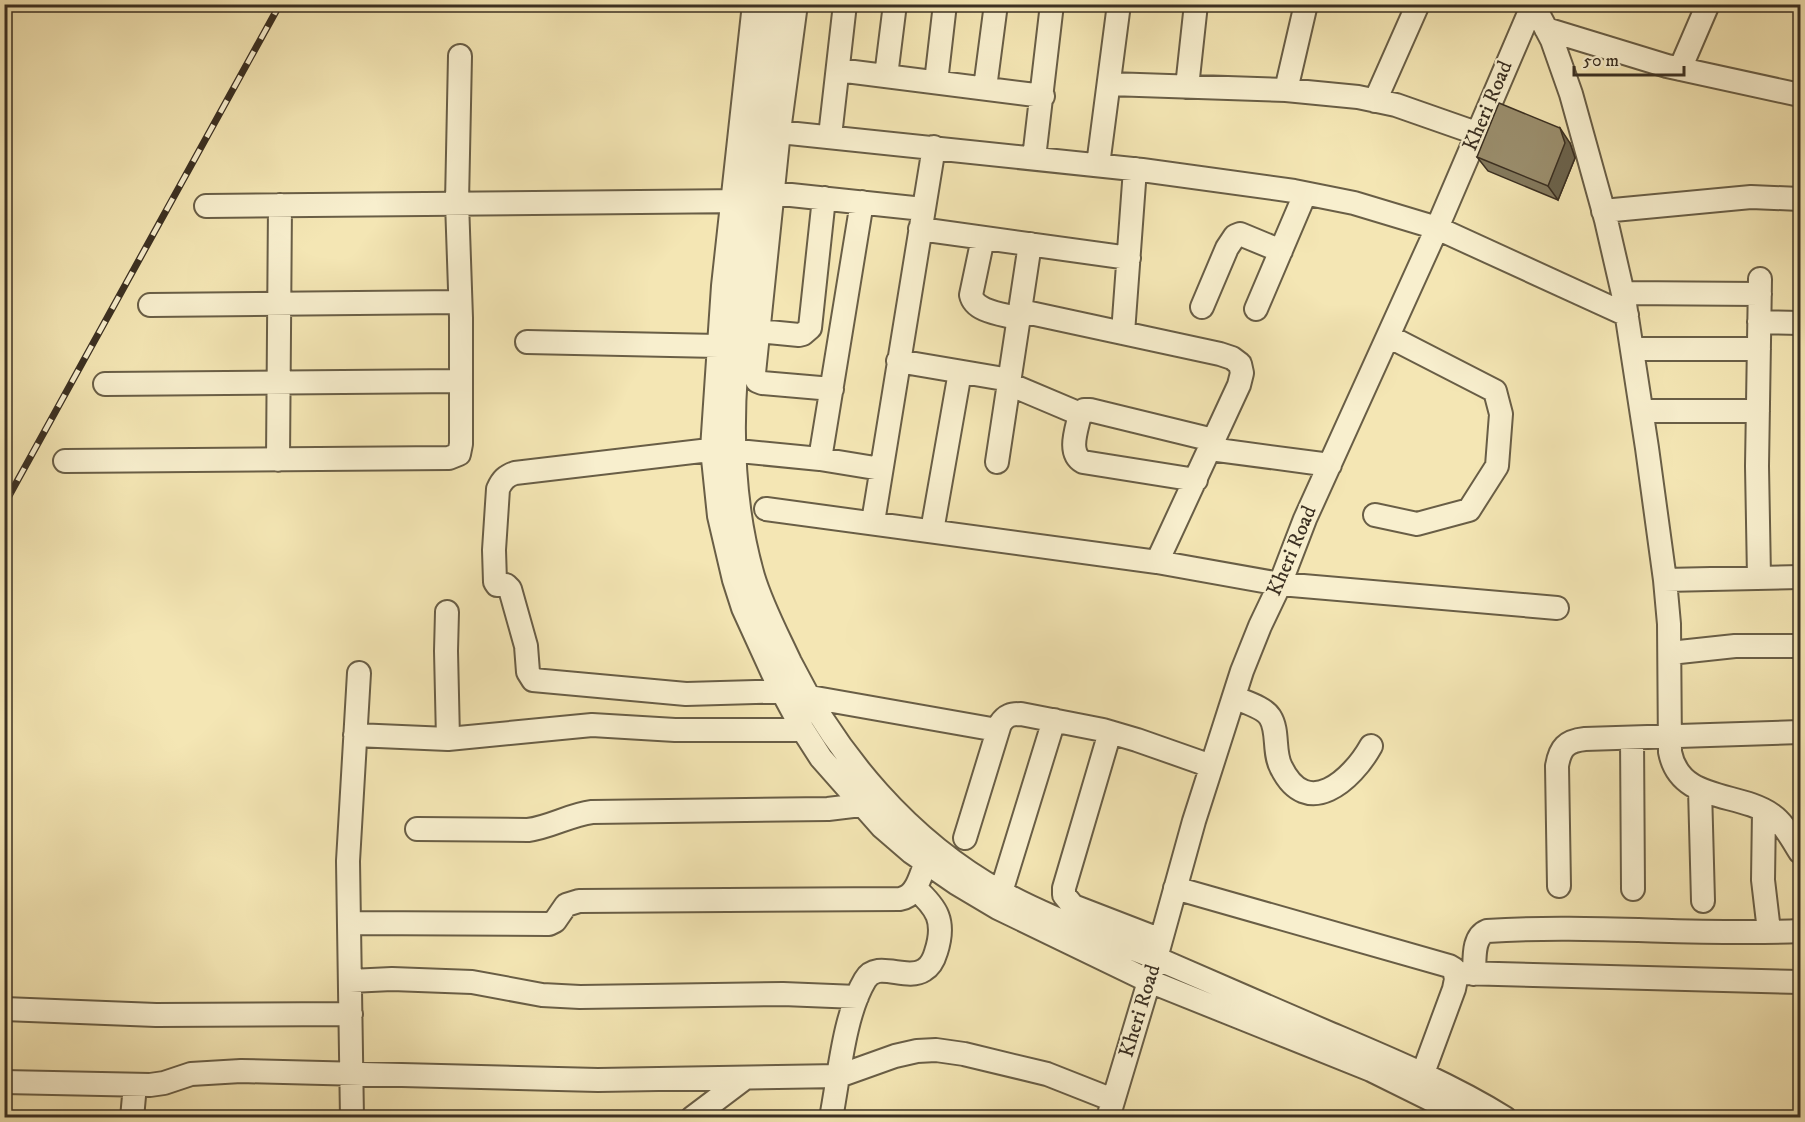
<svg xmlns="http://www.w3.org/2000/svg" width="1805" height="1122" font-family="'IM FELL DW Pica',serif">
  <rect width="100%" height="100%" fill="#f4e6b4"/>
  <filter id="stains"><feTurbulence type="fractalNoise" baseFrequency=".00333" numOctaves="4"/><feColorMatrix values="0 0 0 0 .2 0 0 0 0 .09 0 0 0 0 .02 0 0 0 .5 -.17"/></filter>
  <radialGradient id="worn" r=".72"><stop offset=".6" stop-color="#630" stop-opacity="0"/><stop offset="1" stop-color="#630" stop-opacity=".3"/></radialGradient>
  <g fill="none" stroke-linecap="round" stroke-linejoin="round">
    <g stroke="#695e46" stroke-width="26">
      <path id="minor" d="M754 4 723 286 712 449 719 516 734 580 743 608 775 678 803 730 821 758 882 827 911 852 956 883 998 908 1149 981 1371 1070 1468 1118
        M775 4 736 372C731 440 734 510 753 576 762 606 777 634 790 662 837 756 909 841 1001 892 1051 920 1106 937 1158 959 1216 984 1273 1009 1331 1034 1390 1059 1450 1084 1505 1118
        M796 4 779 131 754 373 757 381 762 383 832 389
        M1533 4 1552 40 1571 94 1606 220 1624 298 1647 448 1665 580 1669 624 1670 752C1680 803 1738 791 1772 815 1785 824 1792 840 1800 852
        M1546 29 1667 66 1800 95
        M1680 69 1708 4
        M838 70 1043 96
        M886 76 895 4
        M936 82 945 4
        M1110 84 1286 90 1358 97 1396 105 1476 133
        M1187 87 1196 4
        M985 88 996 4
        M1286 90 1306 4
        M1375 101 1418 4
        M760 130 1142 170 1294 191 1354 203 1437 228 1627 315
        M830 136 845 4
        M1034 158 1052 4
        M1098 165 1119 4
        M772 193 923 209
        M206 206 744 201
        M1603 211 1751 197 1800 199
        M920 229 1129 258
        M983 238 971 295C975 313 1005 314 1020 319
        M1623 293 1760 294
        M150 305 460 302
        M1202 307 1227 248 1235 236 1240 234 1281 251
        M1256 309 1305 194
        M1021 311 1220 354 1232 358 1240 364 1242 373 1239 385 1157 562
        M1759 322 1800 323
        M758 331 799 335 803 334 810 328 824 198
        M1123 333 1135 169
        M527 342 718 346
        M1632 349H1759
        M898 361 1010 380
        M105 384 461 381
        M1009 384 1080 414
        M1642 411H1758
        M1210 449 1330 465
        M820 459 862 202
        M278 460 280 205
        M65 461 449 458 459 454 461 444V318L457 202 460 56
        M997 462 1030 244
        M1196 480 1083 462C1067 453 1077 429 1080 414L1084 410H1090L1213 440
        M766 509 1157 562 1280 584 1557 608
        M1375 515 1417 524 1469 510 1497 466 1501 414 1495 391 1388 336
        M873 522 934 147
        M932 531 960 372
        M1759 577 1757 466 1760 279
        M1665 580 1800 577
        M447 612 446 651 448 739
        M1670 653 1735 646H1800
        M794 691 686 694 533 680 528 672 526 646 510 589 506 585H497L495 582 494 550 498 489C502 480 506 476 515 473L718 449 820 459 881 469
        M810 697 997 730
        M1234 697C1244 702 1264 707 1270 717 1279 731 1273 752 1281 767 1307 821 1352 780 1371 746
        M1110 732 1064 888V895L1073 906 1161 940
        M355 735 448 739 592 725 675 730H803
        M1632 738 1633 889
        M1700 789 1703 901
        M1764 811 1763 880 1769 931
        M417 829 528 830C551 827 569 815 592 812L828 809 861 805
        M965 838 1000 724C1006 715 1011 714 1021 714L1103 730 1137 740 1211 766
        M1559 886 1557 766C1560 748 1566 741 1585 739L1800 732
        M1175 888 1449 966 1454 969 1456 979 1454 989 1423 1073
        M1001 892 1054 720
        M349 923 549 924 555 921 566 905 579 901 900 899C917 896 920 876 926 862
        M1461 973 1800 982
        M1474 974C1475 960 1472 937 1487 931 1590 924 1696 936 1800 931
        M350 981 392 979 472 982 542 995 580 997 783 994 857 997
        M4 1009 156 1015 351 1014
        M4 1082 150 1085 164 1083 191 1074 241 1071 598 1080 839 1076 895 1056 917 1051 936 1050 964 1054 1047 1074 1113 1100
        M132 1118 135 1085
        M352 1118 348 861 359 673
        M692 1118 745 1078
        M831 1118C839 1077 844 1015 865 980 877 959 906 982 924 970 931 966 934 959 936 952 946 921 937 908 915 888
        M1108 1118 1156 958 1194 821 1242 671 1260 626 1280 584 1305 519 1437 228 1533 4"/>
    </g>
    <use href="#minor" stroke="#f8efce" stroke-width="22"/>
    <g stroke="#3b3022" stroke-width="7">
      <path id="rail" d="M4 505 280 4"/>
    </g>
    <use href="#rail" stroke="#f8efce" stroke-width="4.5" stroke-dasharray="14" stroke-linecap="butt"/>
  </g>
  <path fill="#857b5f" stroke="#3b3022" stroke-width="1.5" d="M1570 143 1575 158 1558 200 1488 171 1477 157Z"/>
  <path fill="#6c644d" stroke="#3b3022" stroke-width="1.5" d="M1560 128 1570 143 1575 158 1558 200 1548 186Z"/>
  <path fill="#9b8f6e" stroke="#3b3022" stroke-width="1.5" d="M1499 103 1560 128 1565 143 1548 186 1477 157Z"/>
  <g text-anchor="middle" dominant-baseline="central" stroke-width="4.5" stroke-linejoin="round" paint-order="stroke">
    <g font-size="21" fill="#3b3022" stroke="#f8efce">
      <text transform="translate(1488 106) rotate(-67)">Kheri Road</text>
      <text transform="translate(1292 551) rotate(-67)">Kheri Road</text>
      <text transform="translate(1140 1011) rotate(-73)">Kheri Road</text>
    </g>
  </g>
  <rect width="1805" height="1122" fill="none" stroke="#f4e6b4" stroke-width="24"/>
  <rect x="6" y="6" width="1793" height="1110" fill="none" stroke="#3b3022" stroke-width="3"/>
  <rect x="12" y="12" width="1781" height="1098" fill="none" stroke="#3b3022" stroke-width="1.5"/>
  <path d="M1574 66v9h110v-9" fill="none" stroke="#3b3022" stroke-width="3"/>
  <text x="1583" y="66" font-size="18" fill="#3b3022" stroke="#f8efce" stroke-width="4.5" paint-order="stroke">50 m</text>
  <rect width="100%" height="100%" filter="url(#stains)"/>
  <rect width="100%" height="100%" fill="url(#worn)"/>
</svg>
